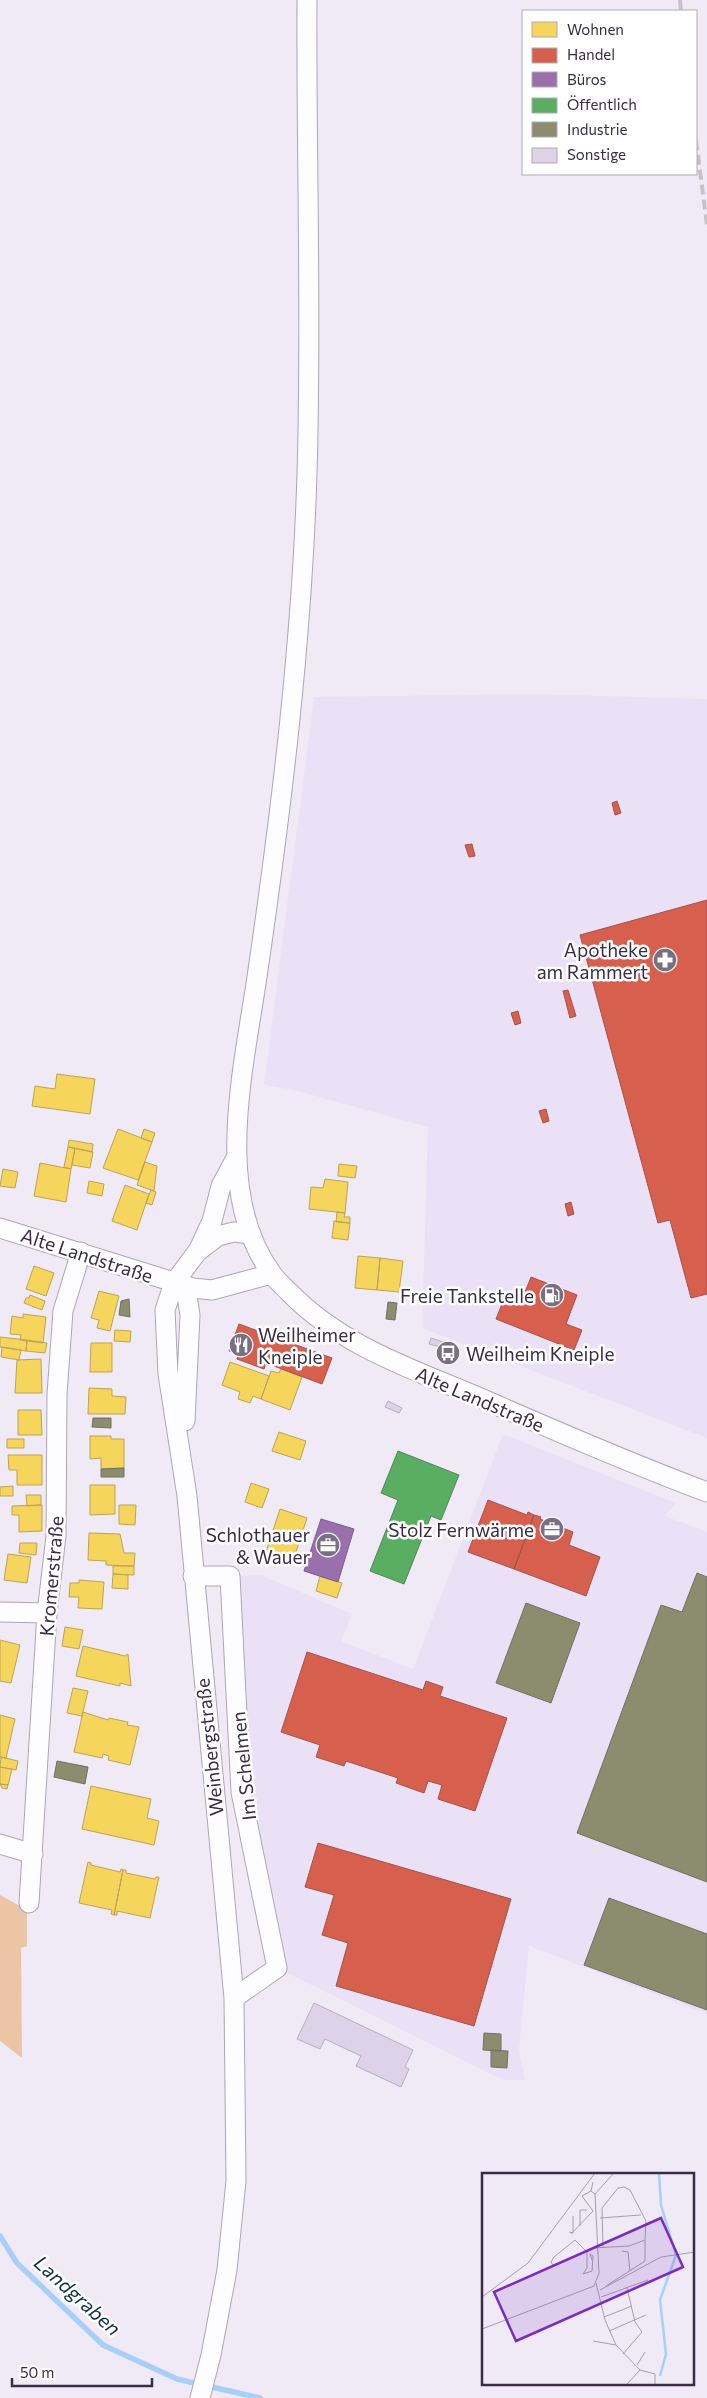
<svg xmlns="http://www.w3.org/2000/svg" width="707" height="2398" font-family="Commissioner,sans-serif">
  <rect width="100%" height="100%" fill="#f0eaf7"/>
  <path fill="#ebe1f6" d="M532 694 707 699V1438L422 1328 428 1127 294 1090 264 1085 314 697Z
    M503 1434 676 1503 665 1516 707 1532V2014L529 1946 519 2051 525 2080H503L277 1968 241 1792 230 1576 261 1575 352 1614 341 1641 413 1669Z"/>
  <path fill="#ecc5a6" d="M0 1895 27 1910V1946L21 1948 22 2058 0 2041Z"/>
  <path fill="#f6d55c" stroke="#bda355" d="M57 1074 95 1079 90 1114 32 1106 35 1086 55 1089Z
    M118 1129 152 1142 138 1180 103 1168Z
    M144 1129 155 1133 152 1142 141 1138Z
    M69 1140 93 1144 92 1152 68 1147Z
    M68 1147 75 1148 71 1169 64 1167Z
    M75 1148 93 1152 90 1168 72 1165Z
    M145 1162 157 1166 154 1191 137 1185Z
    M40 1163 71 1169 66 1202 34 1196Z
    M339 1164 357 1166 355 1178 338 1176Z
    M3 1169 18 1172 15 1188 0 1186Z
    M325 1179 348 1182 345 1213 309 1209 311 1187 323 1188Z
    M89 1181 104 1184 102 1196 87 1193Z
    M125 1185 149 1194 137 1230 112 1221Z
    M151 1190 156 1192 152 1205 146 1203Z
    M337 1212 345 1213 344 1217H350V1223L336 1222Z
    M334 1221 350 1223 348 1240 332 1238Z
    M358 1256 380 1258 377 1290 355 1288Z
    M380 1258 403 1261 399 1292 377 1290Z
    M34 1266 54 1273 46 1296 26 1289Z
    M99 1291 119 1296 110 1331 97 1328 99 1320 91 1318Z
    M30 1295 45 1301 42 1310 24 1303 26 1298H29Z
    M23 1314 46 1317 43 1343 20 1340 21 1335 10 1334 12 1316 23 1318Z
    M115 1330 131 1331 130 1342 114 1341Z
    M0 1337 27 1340 26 1351 0 1347Z
    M27 1340 47 1343 45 1353 26 1351Z
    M91 1343H112V1372H90Z
    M2 1347 21 1350 19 1360 1 1357Z
    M41 1359 42 1393H15L17 1360Z
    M230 1362 269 1376 261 1399 253 1396 250 1403 238 1399 240 1392 222 1385Z
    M281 1369 302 1377 290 1410 261 1399 271 1371 279 1373Z
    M89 1388 112 1389V1396L126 1397 125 1414H88Z
    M18 1410H41L42 1435H18Z
    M279 1432 306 1441 300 1460 272 1451Z
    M90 1436H111V1439H124V1468L101 1469V1458L90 1459Z
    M7 1439H24V1448H7Z
    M8 1455H42V1485H17V1470H9Z
    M251 1483 269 1489 262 1508 245 1502Z
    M90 1485H115V1514L90 1515Z
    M13 1486V1496H0V1487Z
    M26 1495H41V1505L27 1506Z
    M42 1505V1531L19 1532V1515H12V1506Z
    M119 1505H136L135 1525 119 1524Z
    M280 1509 307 1518 293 1561 266 1552Z
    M89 1533 120 1534 124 1553H135L134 1566 106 1565V1561L88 1560Z
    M20 1543H37L36 1555 19 1553Z
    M8 1554 31 1557 27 1583 4 1580Z
    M113 1566H134V1575L113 1574Z
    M113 1574 128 1575V1589L112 1588Z
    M320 1576 342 1583 337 1598 316 1591Z
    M79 1580 104 1582 102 1609 78 1608 79 1597H69L70 1583H79Z
    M65 1627 83 1630 79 1649 62 1646Z
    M0 1640 20 1645 11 1683 0 1681Z
    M83 1646 125 1656 128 1654 131 1686 120 1683V1686L76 1676Z
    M73 1688 88 1691 82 1716 67 1713Z
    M83 1712 108 1720 109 1718 128 1722 127 1725 139 1727 130 1765 108 1760 109 1756 103 1754 102 1758 74 1752Z
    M0 1715 15 1719 6 1758 0 1757Z
    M1 1757 18 1761 16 1770 0 1767Z
    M0 1767 12 1769 8 1785 0 1784Z
    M0 1784 8 1785 7 1789 2 1788Z
    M91 1786 151 1799 147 1818 159 1821 154 1845 82 1829Z
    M88 1862 91 1863V1865L120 1872 121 1869 123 1870 114 1915 111 1914 112 1910 79 1903Z
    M123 1870H126V1873L155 1879 156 1877H159L150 1918 117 1911V1915H114Z"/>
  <path fill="#d6604d" stroke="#a7514a" d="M617 801 621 813 615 815 612 803Z
    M472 844 475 856 469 857 465 845Z
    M707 900V1294L691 1298 670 1220 658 1223 580 935Z
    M568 990 576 1016 570 1018 563 991Z
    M518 1011 521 1023 515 1025 511 1013Z
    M546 1109 549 1121 543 1123 539 1111Z
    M571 1202 574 1214 568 1216 565 1204Z
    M531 1277 577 1295 566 1324 582 1330 574 1350 496 1319 504 1299 520 1305Z
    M239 1324 332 1358 322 1384 266 1363 264 1369 237 1359 238 1354 229 1351Z
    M488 1500 527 1515 528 1512 534 1515 514 1569 468 1552Z
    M534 1515 541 1517 540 1519 573 1532 569 1545 600 1557 586 1596 514 1569Z
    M307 1652 423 1690 426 1681 443 1687 440 1696 507 1718 475 1811 438 1799 442 1785 428 1781 424 1793 396 1783 398 1778 346 1761 344 1766 316 1757 320 1745 281 1732Z
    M318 1843 511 1899 474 2026 336 1986 348 1943 322 1935 334 1895 305 1887Z"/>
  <path fill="#9970ab" stroke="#7c5c8c" d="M321 1519 354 1529 338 1582 304 1571Z"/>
  <path fill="#5aae61" stroke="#508758" d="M398 1451 459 1475 441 1520 431 1516 404 1584 370 1571 398 1500 381 1493Z"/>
  <path fill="#8c8c6e" stroke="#737061" d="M129 1299 130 1317 119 1315 121 1301Z
    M388 1302 397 1303 395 1320 386 1319Z
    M93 1418H111V1428L92 1427Z
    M124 1468V1477H101V1469Z
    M697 1573 707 1577V1882L577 1833 661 1605 682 1612Z
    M526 1603 580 1623 551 1703 496 1683Z
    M57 1761 88 1767 85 1784 54 1777Z
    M609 1898 707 1934V2010L584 1965Z
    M484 2033 501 2034V2051L483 2050Z
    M491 2050 508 2051 507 2068 491 2067Z"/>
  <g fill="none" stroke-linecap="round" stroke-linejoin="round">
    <path stroke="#a7cff7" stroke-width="5.5" d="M0 2236 17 2263 103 2345 177 2379 260 2398"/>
  </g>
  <path fill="#ddd2e8" stroke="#b6aebe" d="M431 1338 446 1343 444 1348 429 1344Z
    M388 1401 402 1408 399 1413 385 1407Z
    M314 2003 413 2050 405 2067 409 2069 401 2087 356 2066 361 2056 325 2039 320 2049 297 2039Z"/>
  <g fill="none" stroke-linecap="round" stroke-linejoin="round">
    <g stroke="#ada6b6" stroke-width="21">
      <path id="minor" d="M307 0C306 158 312 315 307 473 302 640 282 805 258 970 245 1064 211 1191 272 1274 277 1281 284 1287 290 1293 344 1348 416 1370 485 1400 558 1432 632 1464 707 1492
        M0 1228 193 1288 212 1290 271 1274
        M199 1249 212 1221 221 1186 236 1158
        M174 1283 187 1296 190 1315 185 1421
        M193 1576H230L241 1792 277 1968 234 1998
        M0 1612 47 1613
        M0 1844 33 1854
        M29 1903 47 1613 56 1536 57 1394 63 1311 81 1252
        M200 2398 211 2355 227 2270 236 2181 234 1998 187 1496 168 1374 165 1310 174 1283 197 1252 218 1236 234 1232 251 1234"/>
    </g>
    <use href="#minor" stroke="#fdfcfe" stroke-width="19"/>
    <path stroke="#c6c3c8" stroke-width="4" stroke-dasharray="10 5" stroke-linecap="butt" d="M680 0 681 11
      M696 140 707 225"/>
  </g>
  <defs>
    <g id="pharmacy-disc" transform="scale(1.25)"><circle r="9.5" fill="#786f83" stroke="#fff"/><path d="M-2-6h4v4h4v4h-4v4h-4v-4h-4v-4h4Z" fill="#fff"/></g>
    <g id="fuel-disc" transform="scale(1.25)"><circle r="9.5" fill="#786f83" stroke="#fff"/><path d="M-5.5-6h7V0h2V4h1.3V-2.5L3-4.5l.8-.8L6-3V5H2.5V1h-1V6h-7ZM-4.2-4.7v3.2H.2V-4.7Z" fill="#fff"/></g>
    <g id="restaurant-disc" transform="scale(1.25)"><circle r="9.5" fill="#786f83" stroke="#fff"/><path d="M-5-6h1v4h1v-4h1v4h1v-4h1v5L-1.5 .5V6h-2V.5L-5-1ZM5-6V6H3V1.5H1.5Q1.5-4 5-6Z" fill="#fff"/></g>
    <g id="bus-disc" transform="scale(1.25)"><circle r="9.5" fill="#786f83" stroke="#fff"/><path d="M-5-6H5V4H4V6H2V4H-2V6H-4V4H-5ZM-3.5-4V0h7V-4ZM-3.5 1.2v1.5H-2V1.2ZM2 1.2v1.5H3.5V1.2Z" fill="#fff"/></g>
    <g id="office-disc" transform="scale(1.25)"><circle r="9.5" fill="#786f83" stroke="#fff"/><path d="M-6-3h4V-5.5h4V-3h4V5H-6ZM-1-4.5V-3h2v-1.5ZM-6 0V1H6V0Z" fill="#fff"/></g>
  </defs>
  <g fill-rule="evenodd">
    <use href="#pharmacy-disc" x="665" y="960"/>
    <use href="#fuel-disc" x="552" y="1295"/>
    <use href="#restaurant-disc" x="241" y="1345"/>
    <use href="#bus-disc" x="448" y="1353"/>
    <use href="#office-disc" x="552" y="1529"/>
    <use href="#office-disc" x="328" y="1545"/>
  </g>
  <g text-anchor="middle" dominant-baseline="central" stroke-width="5" stroke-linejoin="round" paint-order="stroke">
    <g font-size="19" fill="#382d44" stroke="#fff" text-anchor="end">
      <text x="648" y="949">Apotheke<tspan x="648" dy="22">am Rammert</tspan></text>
      <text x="534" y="1295">Freie Tankstelle</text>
      <text x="258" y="1334" text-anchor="start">Weilheimer<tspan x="258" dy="22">Kneiple</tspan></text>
      <text x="466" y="1353" text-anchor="start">Weilheim Kneiple</text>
      <text x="534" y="1529">Stolz Fernwärme</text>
      <text x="310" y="1534">Schlothauer<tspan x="310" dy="22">&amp; Wauer</tspan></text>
    </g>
    <g font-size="19" fill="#382d44" stroke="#fff">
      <text transform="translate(87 1255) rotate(18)">Alte Landstraße</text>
      <text transform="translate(480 1399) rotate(23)">Alte Landstraße</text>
      <text transform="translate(51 1576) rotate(-85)">Kromerstraße</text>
      <text transform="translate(209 1747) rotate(-96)">Weinbergstraße</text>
      <text transform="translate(243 1766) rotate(-96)">Im Schelmen</text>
    </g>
    <g font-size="20" font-style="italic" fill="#11314b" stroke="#fff">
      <text transform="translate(78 2295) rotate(42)">Landgraben</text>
    </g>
  </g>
  <g transform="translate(482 2173)">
    <rect width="212" height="212" fill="#f0eaf7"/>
    <path fill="none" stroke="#a7cff7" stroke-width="2.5" d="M177 0 179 32 194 82 178 127 184 181 178 203"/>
    <path fill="none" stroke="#a69eaf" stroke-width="1" d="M111 9 109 18 113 21 132 0M118 45 159 42M98 53V37H105M87 59 91 60V43M89 61 111 38 100 23 109 18M140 78 146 79 148 98M105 79 111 75 147 73 163 67 164 48 148 17 142 14 136 15 120 35 121 75M163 88V67M72 94 69 89 72 84 93 67 105 79V95L101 101 110 98 111 83 108 81 110 87M114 110 123 147 134 172 158 197M124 113 163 88M118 117 179 84 213 79M0 124 46 90 113 0M119 124 166 107M122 144 150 133M0 156 112 113 117 100 113 21M127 158 164 142M111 168 134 172M141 181 160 159 153 149 145 115M155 192 163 179M158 197 173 201V212M144 212 158 197"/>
    <path fill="#7b2cbf" fill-opacity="0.15" stroke="#7b2cbf" stroke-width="2.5" d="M179 45 201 94 34 168 12 119Z"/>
    <rect width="212" height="212" fill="none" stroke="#382d44" stroke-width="2.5"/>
  </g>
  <rect x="522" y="10" width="175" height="165" fill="#ffffff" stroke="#afabb4"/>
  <rect x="532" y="22" width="25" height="15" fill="#f6d55c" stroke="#afabb4"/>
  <text x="567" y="35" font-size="15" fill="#382d44">Wohnen</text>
  <rect x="532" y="48" width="25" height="15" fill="#d6604d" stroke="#afabb4"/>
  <text x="567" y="60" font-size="15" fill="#382d44">Handel</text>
  <rect x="532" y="72" width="25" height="15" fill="#9970ab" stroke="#afabb4"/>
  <text x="567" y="85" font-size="15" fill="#382d44">Büros</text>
  <rect x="532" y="98" width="25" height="15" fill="#5aae61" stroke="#afabb4"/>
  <text x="567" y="110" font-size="15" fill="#382d44">Öffentlich</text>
  <rect x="532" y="122" width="25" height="15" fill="#8c8c6e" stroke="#afabb4"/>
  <text x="567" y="135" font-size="15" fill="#382d44">Industrie</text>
  <rect x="532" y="148" width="25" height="15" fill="#ddd2e8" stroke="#afabb4"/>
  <text x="567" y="160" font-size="15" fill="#382d44">Sonstige</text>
  <path d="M12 2378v8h140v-8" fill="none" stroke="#382d44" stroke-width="2.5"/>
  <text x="20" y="2378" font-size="15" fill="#382d44" stroke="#ffffff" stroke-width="4" paint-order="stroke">50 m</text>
</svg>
